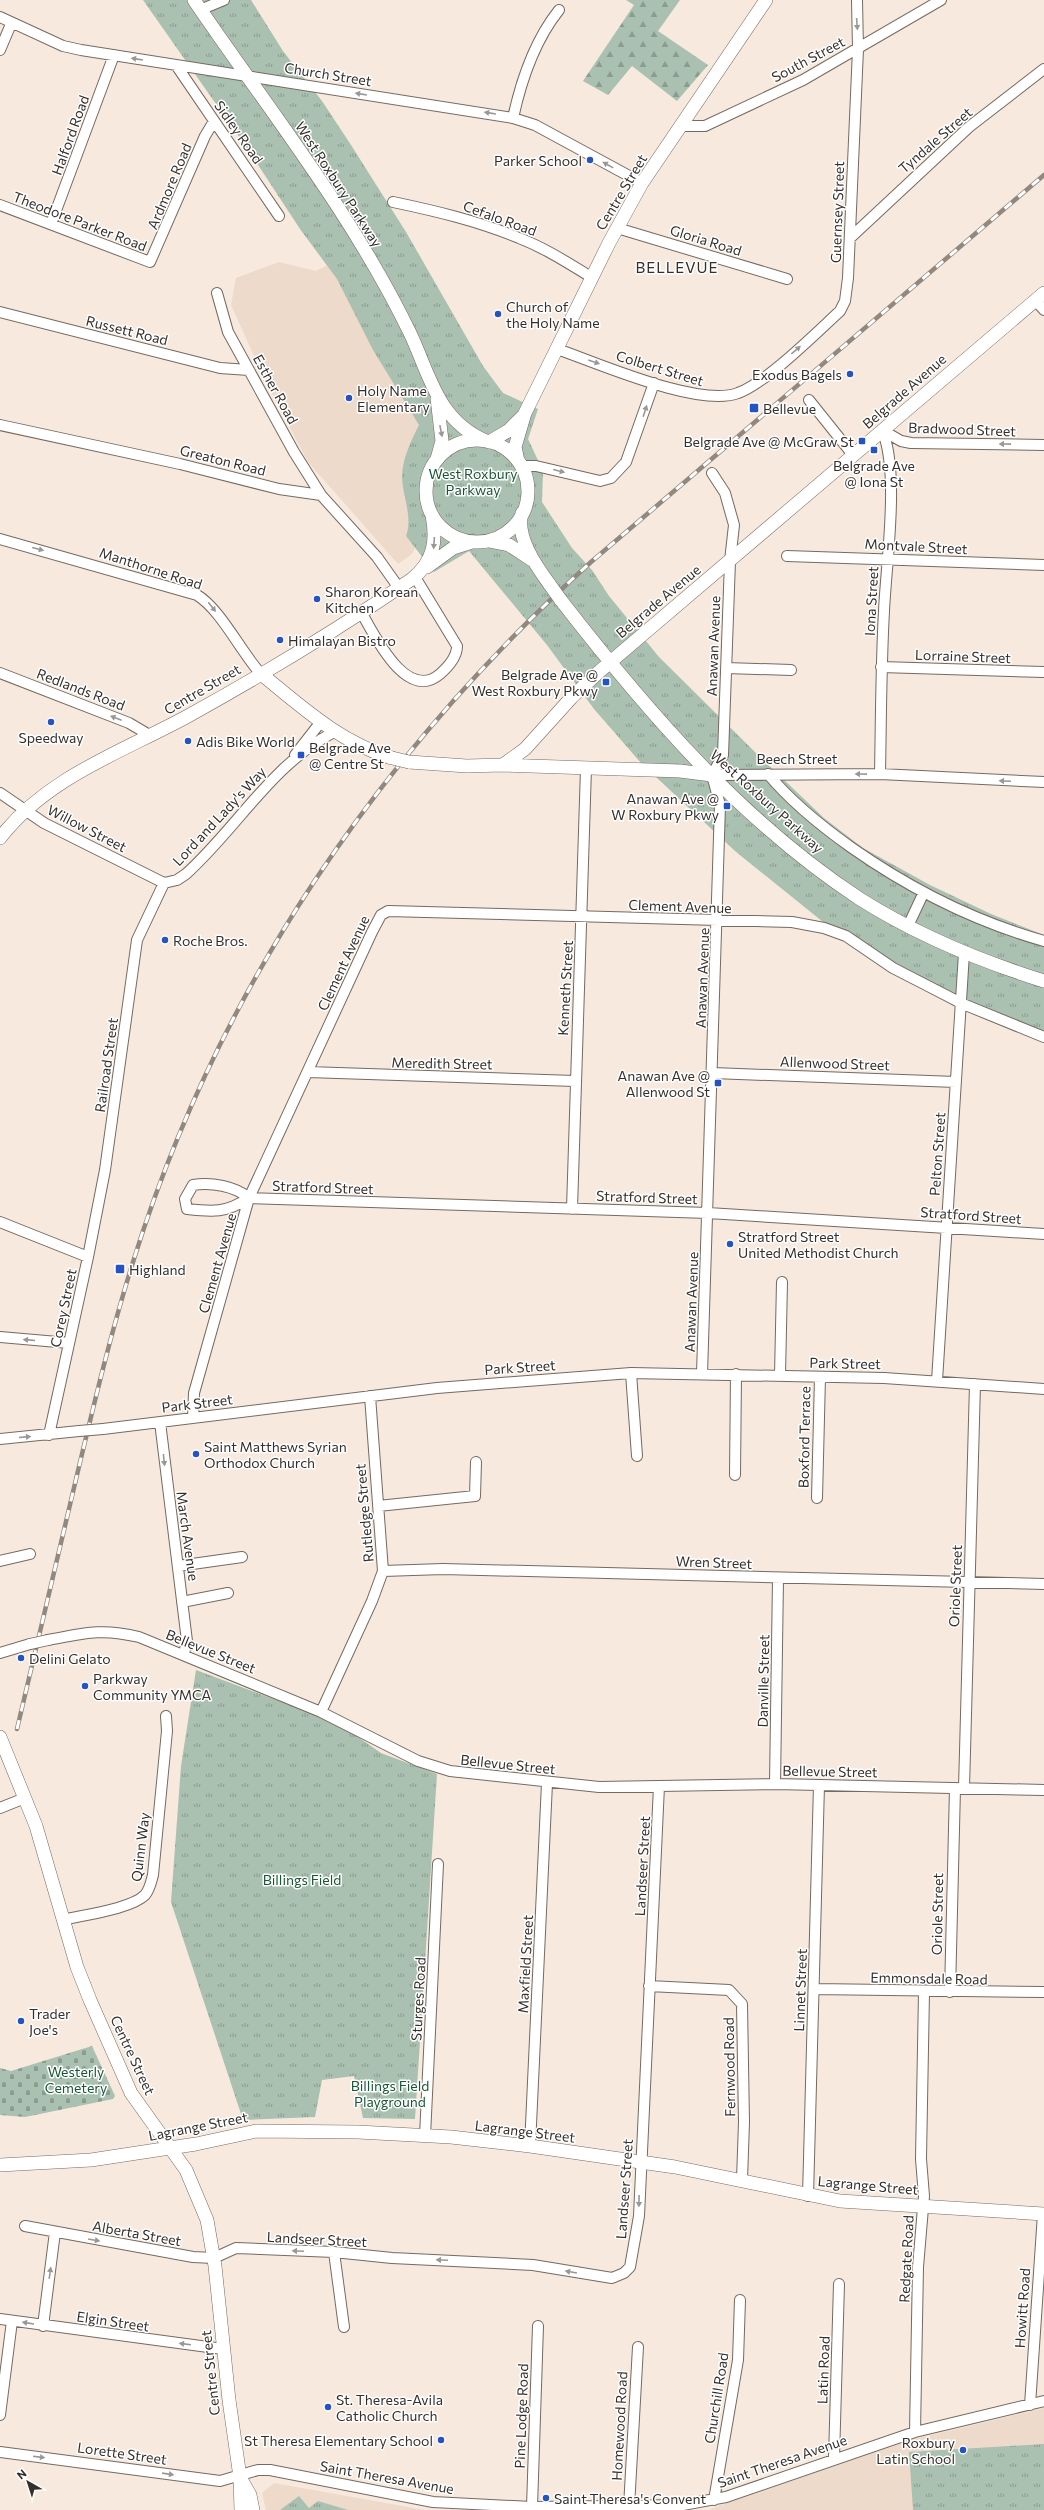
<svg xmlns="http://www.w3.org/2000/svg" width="1044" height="2510" font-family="Commissioner,sans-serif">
  <defs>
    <pattern id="forest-firs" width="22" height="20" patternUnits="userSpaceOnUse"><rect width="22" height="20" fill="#aac0b1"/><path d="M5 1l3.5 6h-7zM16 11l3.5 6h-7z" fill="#8b9c90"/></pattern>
    <pattern id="cemetery-stones" width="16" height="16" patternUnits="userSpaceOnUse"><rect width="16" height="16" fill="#aac0b1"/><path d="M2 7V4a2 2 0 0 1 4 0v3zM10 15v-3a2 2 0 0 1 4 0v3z" fill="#8b9c90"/></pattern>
    <pattern id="park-tufts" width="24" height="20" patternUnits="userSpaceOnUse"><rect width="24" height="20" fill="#aac0b1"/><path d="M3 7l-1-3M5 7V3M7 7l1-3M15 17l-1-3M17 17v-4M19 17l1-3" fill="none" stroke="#8b9c90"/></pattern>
  </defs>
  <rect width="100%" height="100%" fill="#f7e9dd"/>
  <path fill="#eddaca" d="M351 253 428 414 420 538 412 554 398 564 308 462 265 380 231 305 236 278 279 262 316 271Z
    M1044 2408V2510H708L771 2487 915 2439Z
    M274 2483 425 2510H266L262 2493Z"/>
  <path fill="url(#forest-firs)" d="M626 0H680L658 31 708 65 677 101 632 66 608 95 583 81 634 5Z"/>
  <path fill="url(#cemetery-stones)" d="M92 2046 115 2096 113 2099 25 2117 0 2115V2068L11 2071Z"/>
  <path fill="url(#park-tufts)" d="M143 0H251L283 51 322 101 351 145 406 232 483 366 503 393 538 409 528 439 543 471 542 502 572 548 592 570 609 596 659 657 758 755 824 818 863 848 930 885 991 914 1044 935V1039L982 1011 955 1007 917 986 833 930 735 851 641 763 594 709 547 645 469 551 434 572 406 536C413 517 403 498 402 478 402 459 411 441 419 425L373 350 337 279 300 229 249 151Z
    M196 1670 338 1723 381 1753 437 1774 415 2119 363 2118 354 2076 322 2080 315 2117 243 2120 171 1902 181 1766Z
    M1044 2444V2510H913L909 2452Z
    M299 2496 309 2508 318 2501 348 2510H280Z"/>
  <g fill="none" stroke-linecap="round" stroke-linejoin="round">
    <g stroke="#756a60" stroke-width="12">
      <path id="minor" d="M200 10 224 0
        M0 17 63 46 81 50 513 118 535 125 642 183
        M0 50 11 24
        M176 65 279 216
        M513 118C521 81 535 40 559 10
        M682 126H705L803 80 941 0
        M393 202C436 211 478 221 519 238 545 248 568 263 591 277
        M0 205 150 262 205 136 214 121
        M51 224 114 55
        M617 228 787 279
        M850 238 969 127 1044 69
        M217 293 228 332 294 452 321 495
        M1035 300 1044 310
        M0 312 220 368 249 370
        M557 349C598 363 699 408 738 393 766 383 816 333 840 311L845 301 848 278 858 49 857 0
        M809 400 853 455
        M0 425 180 464 279 489 321 495 377 557 399 588
        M882 430 901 441 911 443 1044 445
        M521 466H536L600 481 611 478 626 462 654 383
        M0 539 197 595C220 609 240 650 260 673
        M787 556 1044 565
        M361 612C374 634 406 703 440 674 448 667 457 657 457 646L415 577
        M881 667 1044 672
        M726 668 791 670
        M0 673 129 723 151 736
        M295 755 320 723
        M768 774C792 803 821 826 852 848 912 890 973 921 1044 941
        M880 774C881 720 881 665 884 611 886 564 900 471 882 430
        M712 775 880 774 1044 782
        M0 793 44 823 164 883
        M164 883 177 880 186 874C237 828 272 764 334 732
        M908 926 923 894
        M308 1072 575 1081
        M713 1073 956 1082
        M249 1198C235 1186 211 1182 193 1185L185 1199 187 1209C213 1212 226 1213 249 1198L708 1213 1044 1234
        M572 1209 586 768
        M0 1222 88 1257 49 1435
        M88 1257 105 1170 137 940 164 883
        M0 1337 69 1343
        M631 1373 637 1456
        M702 1374 720 805 712 775 723 755 730 561 734 525 725 493 712 473
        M780 1375 782 1282
        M937 1381 964 953
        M193 1418 194 1393 249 1198 372 932 381 915 388 911 792 922 824 928 846 936 893 968 963 1004 1044 1037
        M160 1422 187 1641 184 1654
        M103 1429 437 1388 631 1373 884 1378 1044 1389
        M0 1439 79 1431
        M735 1475 736 1374
        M817 1498 820 1377
        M378 1506 475 1496 476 1462
        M0 1561 30 1554
        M178 1566 242 1557
        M383 1571 443 1569 1044 1584
        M182 1602 228 1593
        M48 1640C85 1633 102 1628 139 1637L321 1712 418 1761 450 1771 599 1787 775 1784 1044 1790
        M0 1653 30 1644
        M321 1712 372 1601 383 1571 370 1396
        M775 1784 778 1579
        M964 1788 975 1384
        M0 1808 25 1798
        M63 1920C83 1915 131 1909 145 1895 150 1889 151 1882 153 1875L167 1731 166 1716
        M649 1986 729 1990 742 2004 744 2122 742 2180
        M814 1989 1044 1992
        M950 1992 955 1788
        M425 2136 438 1864
        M530 2146 547 1783
        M808 2196 819 1785
        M25 2226 193 2257 214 2258 236 2248 334 2252 392 2258 533 2265 612 2278 624 2273 630 2267 639 2216 659 1786
        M334 2252 344 2327
        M0 2319 223 2349
        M43 2326 55 2232
        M1030 2405 1043 2214
        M0 2415 12 2321
        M915 2432 918 2267 924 2196 921 2159 924 1992
        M0 2452 220 2481 258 2470H270L433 2502 532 2507 683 2505 726 2497 915 2432 1044 2401
        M834 2458 839 2284
        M714 2500 738 2360 740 2300
        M532 2507 538 2326
        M629 2507 638 2347"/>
    </g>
    <g stroke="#756a60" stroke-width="14">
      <path id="major" d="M194 0C268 109 352 213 410 333 430 375 437 420 486 441
        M426 491a51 51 0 1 1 102 0a51 51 0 1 1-102 0Z
        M489 442 508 431 523 416
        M437 459 442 441 437 398
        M518 461 515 447 525 413 609 243 642 183 766 0
        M522 513C515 537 537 567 550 585
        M489 541 509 545 532 560
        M427 567 453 548 472 542
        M560 599C646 710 741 821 860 899 917 935 980 961 1044 981
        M260 673C302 707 339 742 392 758
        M409 762 467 766 502 765 507 762 525 749 572 697 601 670 1044 293
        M502 765 680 771 712 775
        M0 838C47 777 122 752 188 716 264 674 340 628 412 579 434 561 437 541 432 515
        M0 1737 36 1826 77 1967 90 2000 131 2093 186 2170 207 2220 215 2266 229 2400 240 2477 241 2510
        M0 2165 91 2160 196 2144 256 2131 358 2132 451 2137 530 2146 675 2167 840 2201 1044 2214
        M241 2479 250 2495 253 2510"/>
    </g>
    <use href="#minor" stroke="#fff" stroke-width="10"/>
    <use href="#major" stroke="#fff" stroke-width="13"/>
    <g stroke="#918880" stroke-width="4.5">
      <path id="rail" d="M17 1729C37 1644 57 1560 77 1475 94 1404 111 1332 133 1262 218 988 379 754 591 562L1044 175"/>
    </g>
    <use href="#rail" stroke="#fff" stroke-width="3" stroke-dasharray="9" stroke-linecap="butt"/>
    <g stroke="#756a60" stroke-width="12" stroke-linecap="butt">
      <path id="minor-bridge" d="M79 1431 103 1429
        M30 1644 48 1640"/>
    </g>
    <g stroke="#756a60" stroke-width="14" stroke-linecap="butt">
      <path id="major-bridge" d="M550 585 560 599
        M392 758 409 762"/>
    </g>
    <use href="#minor-bridge" stroke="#fff" stroke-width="10"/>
    <use href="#major-bridge" stroke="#fff" stroke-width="13"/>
  </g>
  <defs><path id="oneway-solid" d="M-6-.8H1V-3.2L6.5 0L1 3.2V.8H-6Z"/></defs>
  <g fill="#9a9795">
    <use href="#oneway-solid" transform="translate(857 24) rotate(86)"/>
    <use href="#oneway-solid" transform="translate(137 59) rotate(-171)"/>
    <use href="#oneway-solid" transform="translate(361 94) rotate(-171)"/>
    <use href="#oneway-solid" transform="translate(490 113) rotate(-171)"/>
    <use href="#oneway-solid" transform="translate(608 165) rotate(-151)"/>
    <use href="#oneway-solid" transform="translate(796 350) rotate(-40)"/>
    <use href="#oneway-solid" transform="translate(594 362) rotate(19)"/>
    <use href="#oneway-solid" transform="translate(645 411) rotate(-72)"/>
    <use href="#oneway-solid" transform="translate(441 431) rotate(79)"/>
    <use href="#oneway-solid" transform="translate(1005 444) rotate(-179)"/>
    <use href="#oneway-solid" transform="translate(559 471) rotate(14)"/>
    <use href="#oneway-solid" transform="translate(434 543) rotate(94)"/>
    <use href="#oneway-solid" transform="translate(38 549) rotate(15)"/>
    <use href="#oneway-solid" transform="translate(212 607) rotate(52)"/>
    <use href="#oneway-solid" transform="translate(116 718) rotate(-159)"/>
    <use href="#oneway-solid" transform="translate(861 774) rotate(-179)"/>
    <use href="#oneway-solid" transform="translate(1005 781) rotate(-178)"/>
    <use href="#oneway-solid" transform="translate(29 1340) rotate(-175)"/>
    <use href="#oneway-solid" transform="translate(25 1437) rotate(-5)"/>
    <use href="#oneway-solid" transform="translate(164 1460) rotate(84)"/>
    <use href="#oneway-solid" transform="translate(639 2201) rotate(91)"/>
    <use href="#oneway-solid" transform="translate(94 2240) rotate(10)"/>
    <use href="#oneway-solid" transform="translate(298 2251) rotate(-178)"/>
    <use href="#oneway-solid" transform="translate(442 2260) rotate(-177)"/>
    <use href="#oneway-solid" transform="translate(571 2272) rotate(-170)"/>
    <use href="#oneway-solid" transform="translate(50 2273) rotate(-82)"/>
    <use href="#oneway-solid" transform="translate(28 2323) rotate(-171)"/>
    <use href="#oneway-solid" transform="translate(185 2344) rotate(-173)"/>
    <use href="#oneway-solid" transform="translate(39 2457) rotate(7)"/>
    <use href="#oneway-solid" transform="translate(168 2474) rotate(8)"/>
  </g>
  <g fill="#2553c1" stroke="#fff" stroke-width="1.5">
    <circle cx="590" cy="160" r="4"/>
    <circle cx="498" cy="314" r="4"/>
    <circle cx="850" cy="374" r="4"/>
    <circle cx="349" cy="398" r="4"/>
    <rect x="749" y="403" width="10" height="10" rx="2"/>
    <rect x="858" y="437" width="8" height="8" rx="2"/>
    <rect x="870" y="446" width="8" height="8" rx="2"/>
    <circle cx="317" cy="599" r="4"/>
    <circle cx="280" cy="640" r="4"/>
    <rect x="602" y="678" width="8" height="8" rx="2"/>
    <circle cx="51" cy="722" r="4"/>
    <circle cx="188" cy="741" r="4"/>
    <rect x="297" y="751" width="8" height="8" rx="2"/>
    <rect x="723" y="802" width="8" height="8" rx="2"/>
    <circle cx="165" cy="940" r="4"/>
    <rect x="714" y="1079" width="8" height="8" rx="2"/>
    <circle cx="730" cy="1244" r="4"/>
    <rect x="115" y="1264" width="10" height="10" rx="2"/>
    <circle cx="196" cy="1454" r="4"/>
    <circle cx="21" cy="1658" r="4"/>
    <circle cx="85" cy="1686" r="4"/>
    <circle cx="21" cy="2021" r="4"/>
    <circle cx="328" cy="2407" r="4"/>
    <circle cx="441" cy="2440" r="4"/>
    <circle cx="963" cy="2450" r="4"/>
    <circle cx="546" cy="2498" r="4"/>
  </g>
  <g text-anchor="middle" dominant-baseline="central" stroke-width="3" stroke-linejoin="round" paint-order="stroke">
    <g font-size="14" fill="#342f2b" stroke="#fff">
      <text transform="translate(808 59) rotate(-28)">South Street</text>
      <text transform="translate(328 74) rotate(9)">Church Street</text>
      <text transform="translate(239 132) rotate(55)">Sidley Road</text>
      <text transform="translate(70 135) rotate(-70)">Halford Road</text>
      <text transform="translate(935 140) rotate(-41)">Tyndale Street</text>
      <text transform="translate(339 184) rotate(57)">West Roxbury Parkway</text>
      <text transform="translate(169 186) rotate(-67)">Ardmore Road</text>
      <text transform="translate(621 192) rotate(-59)">Centre Street</text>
      <text transform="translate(837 212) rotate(-88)">Guernsey Street</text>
      <text transform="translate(500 218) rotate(20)">Cefalo Road</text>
      <text transform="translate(80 221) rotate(21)">Theodore Parker Road</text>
      <text transform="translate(706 240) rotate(17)">Gloria Road</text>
      <text transform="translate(127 330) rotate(14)">Russett Road</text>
      <text transform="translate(660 368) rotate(17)">Colbert Street</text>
      <text transform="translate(276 389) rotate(61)">Esther Road</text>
      <text transform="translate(904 391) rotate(-41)">Belgrade Avenue</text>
      <text transform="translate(962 429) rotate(2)">Bradwood Street</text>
      <text transform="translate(223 460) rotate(14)">Greaton Road</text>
      <text transform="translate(916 546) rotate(3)">Montvale Street</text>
      <text transform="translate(151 568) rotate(18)">Manthorne Road</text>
      <text transform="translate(658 601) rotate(-40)">Belgrade Avenue</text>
      <text transform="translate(871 601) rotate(-87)">Iona Street</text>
      <text transform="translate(713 646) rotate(-88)">Anawan Avenue</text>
      <text transform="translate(963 656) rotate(2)">Lorraine Street</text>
      <text transform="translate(81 689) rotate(21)">Redlands Road</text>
      <text transform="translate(202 689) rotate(-30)">Centre Street</text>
      <text x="797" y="758">Beech Street</text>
      <text transform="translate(767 801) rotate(42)">West Roxbury Parkway</text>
      <text transform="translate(219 816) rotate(-47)">Lord and Lady's Way</text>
      <text transform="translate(87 828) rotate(27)">Willow Street</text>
      <text transform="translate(680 906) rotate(2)">Clement Avenue</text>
      <text transform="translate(343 963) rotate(-65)">Clement Avenue</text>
      <text transform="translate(702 978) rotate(-88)">Anawan Avenue</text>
      <text transform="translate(565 988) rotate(-87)">Kenneth Street</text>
      <text transform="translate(442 1063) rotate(1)">Meredith Street</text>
      <text transform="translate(835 1063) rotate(2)">Allenwood Street</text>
      <text transform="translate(106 1065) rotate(-82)">Railroad Street</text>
      <text transform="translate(937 1154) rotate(-86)">Pelton Street</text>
      <text transform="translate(323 1187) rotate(2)">Stratford Street</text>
      <text transform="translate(647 1197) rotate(2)">Stratford Street</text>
      <text transform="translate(971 1215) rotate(4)">Stratford Street</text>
      <text transform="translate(217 1263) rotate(-74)">Clement Avenue</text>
      <text transform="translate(691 1302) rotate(-88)">Anawan Avenue</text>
      <text transform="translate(63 1308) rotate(-78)">Corey Street</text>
      <text transform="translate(845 1363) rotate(1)">Park Street</text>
      <text transform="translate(520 1367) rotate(-4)">Park Street</text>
      <text transform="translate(197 1403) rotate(-7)">Park Street</text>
      <text transform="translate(804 1437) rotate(-89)">Boxford Terrace</text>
      <text transform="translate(364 1513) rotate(-95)">Rutledge Street</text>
      <text transform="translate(188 1536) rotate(82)">March Avenue</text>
      <text transform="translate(714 1562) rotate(2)">Wren Street</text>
      <text transform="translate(955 1586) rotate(-88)">Oriole Street</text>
      <text transform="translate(211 1651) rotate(22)">Bellevue Street</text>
      <text transform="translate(763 1681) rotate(-89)">Danville Street</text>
      <text transform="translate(508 1764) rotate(6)">Bellevue Street</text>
      <text transform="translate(830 1771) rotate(1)">Bellevue Street</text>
      <text transform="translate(140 1847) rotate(-83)">Quinn Way</text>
      <text transform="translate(642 1866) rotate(-87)">Landseer Street</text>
      <text transform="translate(937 1914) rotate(-89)">Oriole Street</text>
      <text transform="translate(525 1964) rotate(-87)">Maxfield Street</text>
      <text transform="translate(929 1978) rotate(1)">Emmonsdale Road</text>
      <text transform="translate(800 1990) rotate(-88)">Linnet Street</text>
      <text transform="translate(418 1999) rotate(-87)">Sturges Road</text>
      <text transform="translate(133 2055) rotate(65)">Centre Street</text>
      <text transform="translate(729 2067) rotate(-91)">Fernwood Road</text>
      <text transform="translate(198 2126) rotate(-11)">Lagrange Street</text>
      <text transform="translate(525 2131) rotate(7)">Lagrange Street</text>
      <text transform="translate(868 2185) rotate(5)">Lagrange Street</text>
      <text transform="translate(624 2189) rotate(-86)">Landseer Street</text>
      <text transform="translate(137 2233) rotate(10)">Alberta Street</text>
      <text transform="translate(317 2239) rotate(3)">Landseer Street</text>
      <text transform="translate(906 2259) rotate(-87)">Redgate Road</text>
      <text transform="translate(1022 2308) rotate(-86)">Howitt Road</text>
      <text transform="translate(113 2321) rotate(8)">Elgin Street</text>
      <text transform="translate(823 2370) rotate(-88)">Latin Road</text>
      <text transform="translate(210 2373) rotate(-96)">Centre Street</text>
      <text transform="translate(716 2398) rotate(-81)">Churchill Road</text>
      <text transform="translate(521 2416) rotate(-88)">Pine Lodge Road</text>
      <text transform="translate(619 2426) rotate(-87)">Homewood Road</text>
      <text transform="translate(122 2453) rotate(8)">Lorette Street</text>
      <text transform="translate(782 2461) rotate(-19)">Saint Theresa Avenue</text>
      <text transform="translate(387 2477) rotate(10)">Saint Theresa Avenue</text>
    </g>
    <g font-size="14" fill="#342f2b" stroke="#fff" text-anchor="start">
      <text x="582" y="160" text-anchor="end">Parker School</text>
      <text x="506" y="306">Church of<tspan x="506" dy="16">the Holy Name</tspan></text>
      <text x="842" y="374" text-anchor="end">Exodus Bagels</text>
      <text x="357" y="390">Holy Name<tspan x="357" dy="16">Elementary</tspan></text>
      <text x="763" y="408">Bellevue</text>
      <text x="854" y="441" text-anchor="end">Belgrade Ave @ McGraw St</text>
      <text x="874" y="465" text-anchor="middle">Belgrade Ave<tspan x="874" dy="16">@ Iona St</tspan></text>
      <text x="325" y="591">Sharon Korean<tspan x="325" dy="16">Kitchen</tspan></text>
      <text x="288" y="640">Himalayan Bistro</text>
      <text x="598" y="674" text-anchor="end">Belgrade Ave @<tspan x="598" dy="16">West Roxbury Pkwy</tspan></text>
      <text x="51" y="737" text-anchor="middle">Speedway</text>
      <text x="196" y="741">Adis Bike World</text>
      <text x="309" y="747">Belgrade Ave<tspan x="309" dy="16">@ Centre St</tspan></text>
      <text x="719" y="798" text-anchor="end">Anawan Ave @<tspan x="719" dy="16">W Roxbury Pkwy</tspan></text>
      <text x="173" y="940">Roche Bros.</text>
      <text x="710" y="1075" text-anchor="end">Anawan Ave @<tspan x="710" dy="16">Allenwood St</tspan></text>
      <text x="738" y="1236">Stratford Street<tspan x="738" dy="16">United Methodist Church</tspan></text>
      <text x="129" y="1269">Highland</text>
      <text x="204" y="1446">Saint Matthews Syrian<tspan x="204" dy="16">Orthodox Church</tspan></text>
      <text x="29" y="1658">Delini Gelato</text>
      <text x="93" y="1678">Parkway<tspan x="93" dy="16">Community YMCA</tspan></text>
      <text x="29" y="2013">Trader<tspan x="29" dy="16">Joe's</tspan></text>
      <text x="336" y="2399">St. Theresa-Avila<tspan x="336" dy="16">Catholic Church</tspan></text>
      <text x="433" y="2440" text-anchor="end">St Theresa Elementary School</text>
      <text x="955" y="2442" text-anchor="end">Roxbury<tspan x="955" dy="16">Latin School</tspan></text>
      <text x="554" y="2498">Saint Theresa's Convent</text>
    </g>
    <g font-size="14" fill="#185635" stroke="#fff">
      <text x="473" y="473">West Roxbury<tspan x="473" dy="16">Parkway</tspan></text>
      <text x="302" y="1879">Billings Field</text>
      <text x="76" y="2071">Westerly<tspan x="76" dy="16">Cemetery</tspan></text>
      <text x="390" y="2085">Billings Field<tspan x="390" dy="16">Playground</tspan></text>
    </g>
    <g font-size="15" letter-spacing="1" fill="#342f2b" stroke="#fff">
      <text x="677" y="267">BELLEVUE</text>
    </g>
  </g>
  <g transform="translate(28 2482) rotate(321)" stroke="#ffffff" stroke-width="3" paint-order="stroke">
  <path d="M0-3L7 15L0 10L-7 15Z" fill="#342f2b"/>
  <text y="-6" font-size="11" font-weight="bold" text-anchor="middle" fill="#342f2b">N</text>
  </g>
</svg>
